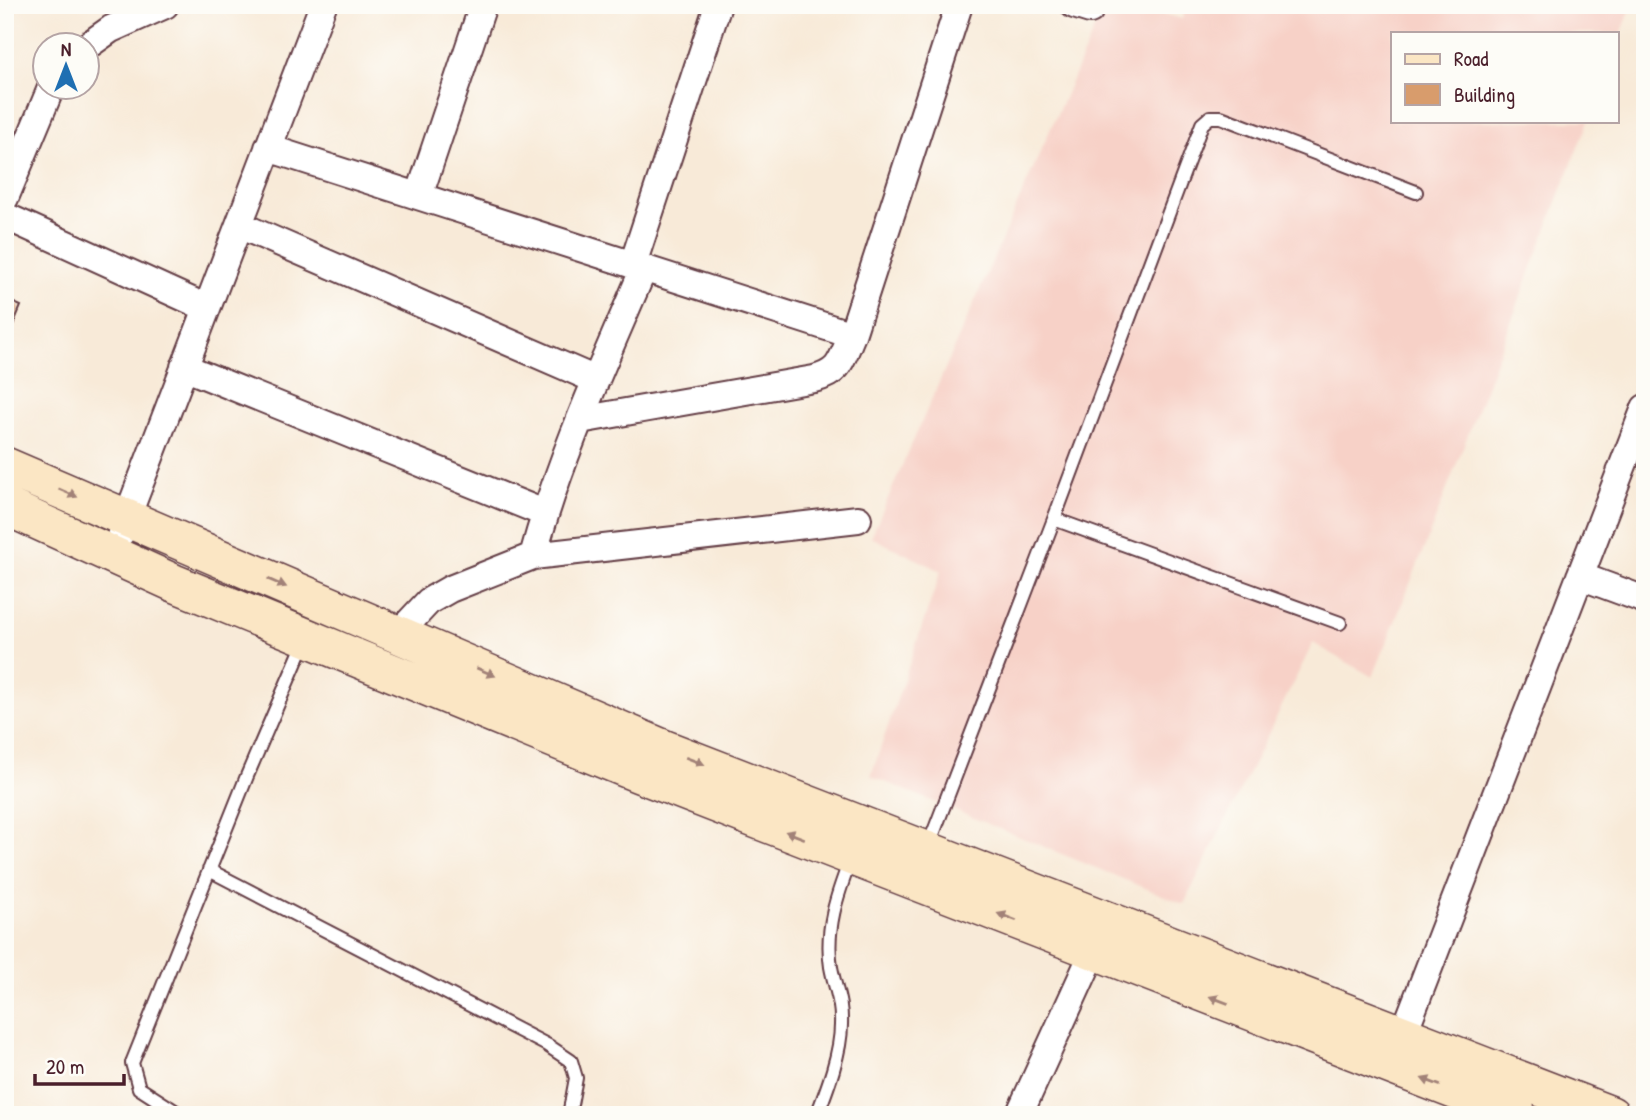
<svg xmlns="http://www.w3.org/2000/svg" width="1650" height="1120" font-family="'Patrick Hand',sans-serif">
  <rect width="100%" height="100%" fill="#fdfcf7"/>
  <filter id="ink" filterUnits="userSpaceOnUse"><feTurbulence type="fractalNoise" baseFrequency=".0143" numOctaves="2"/><feDisplacementMap in="SourceGraphic" scale="14" xChannelSelector="R" yChannelSelector="G"/><feConvolveMatrix kernelMatrix="1 2 1 2 8 2 1 2 1" color-interpolation-filters="sRGB"/></filter>
  <filter id="wash" filterUnits="userSpaceOnUse"><feTurbulence type="fractalNoise" baseFrequency=".00686" numOctaves="4" result="noise"/><feDisplacementMap in="SourceGraphic" scale="28" xChannelSelector="R" yChannelSelector="G"/><feGaussianBlur stdDeviation="1.57" result="paint"/><feColorMatrix in="noise" values="0 0 0 0 0 0 0 0 0 0 0 0 0 0 0 0 0 1.4 0 .05"/><feComposite in="paint" operator="in"/></filter>
  <g filter="url(#wash)">
    <rect width="100%" height="100%" fill="#f8ead8"/>
    <path fill="#f7d1c7" d="M1105 5H1134L1182 19 1187 5H1632L1617 45V33H1393V121H1588L1432 528 1373 677 1313 643 1184 904 871 776 941 571 871 537Z"/>
    <g id="blocks">
      <path fill="#d89c6c" d="M5 299 21 306 5 344Z"/>
    </g>
  </g>
  <g filter="url(#ink)">
    <use href="#blocks" fill-opacity="0" stroke="#643d45" stroke-width="2"/>
    <g fill="none" stroke-linecap="round" stroke-linejoin="round">
      <g stroke="#643d45" stroke-width="16">
        <path id="service" d="M1054 519 1340 623
          M928 847 1054 519 1202 124 1210 117H1221L1416 192
          M209 870 547 1045 571 1061 576 1078 569 1115
          M181 1115 139 1088 132 1063 247 776 305 641
          M817 1115C827 1089 841 1053 841 1025 842 1001 835 989 831 967 825 929 837 895 850 861"/>
      </g>
      <g stroke="#643d45" stroke-width="30">
        <path id="minor" d="M1074 5 1090 10
          M87 46 111 29 165 5
          M268 148 852 335
          M419 196 483 5
          M5 198 51 88
          M5 216 207 308
          M239 225 596 380
          M633 264 718 5
          M184 367 544 513
          M580 420 814 379C841 372 841 360 852 335L959 5
          M121 533 323 5
          M533 556C560 456 604 362 644 268
          M1580 576 1645 600
          M398 634 429 601 450 589 533 556 858 519
          M1403 1035 1645 408
          M1019 1115 1101 935"/>
      </g>
      <g stroke="#643d45" stroke-width="40">
        <path id="secondary" d="M5 466 665 749 1611 1115
          M5 506 174 583 639 774 1518 1115"/>
      </g>
      <use href="#service" stroke="#fff" stroke-width="12"/>
      <use href="#minor" stroke="#fff" stroke-width="26"/>
      <use href="#secondary" stroke="#fbe6c4" stroke-width="37"/>
    </g>
    <defs><path id="oneway-solid" d="M-6-.8H1V-3.2L6.5 0L1 3.2V.8H-6Z" transform="scale(1.75)"/></defs>
    <g fill="#a28278">
      <use href="#oneway-solid" transform="translate(68 493) rotate(23)"/>
      <use href="#oneway-solid" transform="translate(277 583) rotate(23)"/>
      <use href="#oneway-solid" transform="translate(486 672) rotate(23)"/>
      <use href="#oneway-solid" transform="translate(695 761) rotate(21)"/>
      <use href="#oneway-solid" transform="translate(795 835) rotate(-159)"/>
      <use href="#oneway-solid" transform="translate(1007 917) rotate(-159)"/>
      <use href="#oneway-solid" transform="translate(1219 1000) rotate(-159)"/>
      <use href="#oneway-solid" transform="translate(1431 1082) rotate(-159)"/>
    </g>
  </g>
  <rect width="1650" height="1120" fill="none" stroke="#fdfcf7" stroke-width="28"/>
  <rect x="1391" y="32" width="228" height="91" fill="#fdfcf7" stroke="#b5a4a5" stroke-width="2"/>
  <rect x="1405" y="54" width="35" height="10" fill="#fbe6c4" stroke="#b5a4a5" stroke-width="2"/>
  <text x="1454" y="66" font-size="21" fill="#4a1f2b">Road</text>
  <rect x="1405" y="84" width="35" height="21" fill="#d89c6c" stroke="#b5a4a5" stroke-width="2"/>
  <text x="1454" y="102" font-size="21" fill="#4a1f2b">Building</text>
  <g transform="translate(66 66)"><circle r="33" fill="#fdfcf7" stroke="#b5a4a5" stroke-width="2"/>
  <path d="M0-5L12 26L0 18L-12 26Z" fill="#1f6fb2"/>
  <text y="-10" font-size="19" font-weight="bold" text-anchor="middle" fill="#4a1f2b">N</text>
  </g>
  <path d="M35 1074v10h89v-10" fill="none" stroke="#4a1f2b" stroke-width="3.5"/>
  <text x="46" y="1074" font-size="21" fill="#4a1f2b" stroke="#fdfcf7" stroke-width="5" paint-order="stroke">20 m</text>
</svg>
